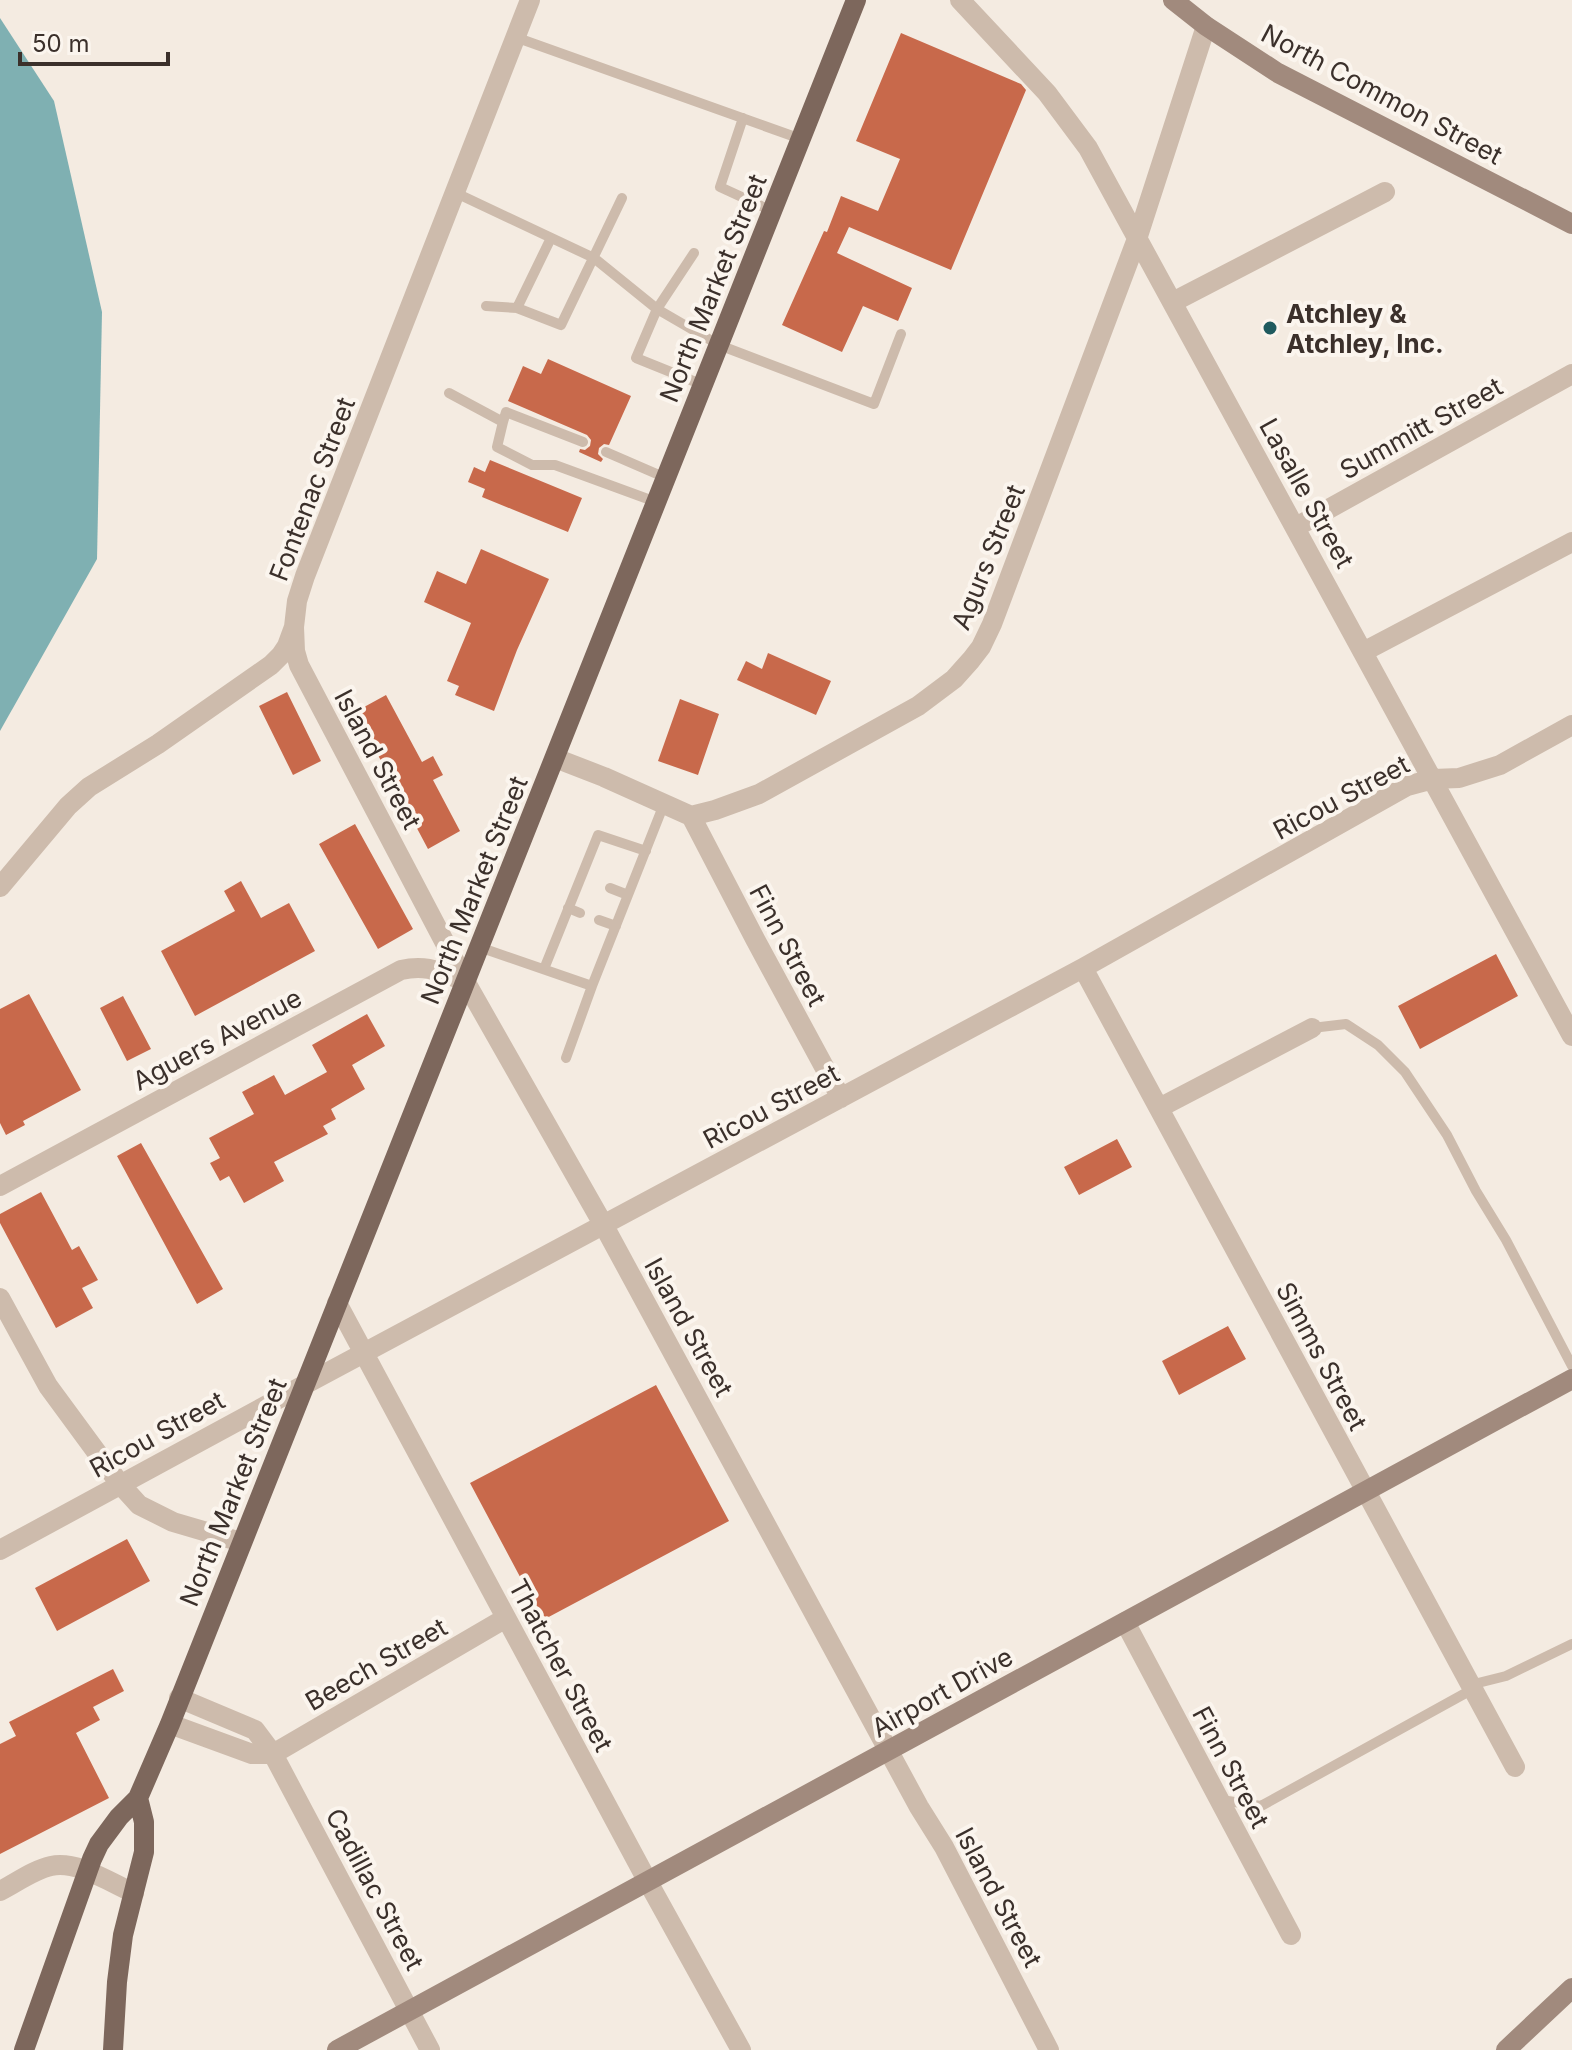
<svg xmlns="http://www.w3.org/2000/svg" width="1572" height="2050" font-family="Inter,sans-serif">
  <rect width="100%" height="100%" fill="#f4ebe1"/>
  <path fill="#7fb0b2" d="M0 18 54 101 102 312 97 559 0 731Z"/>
  <path fill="#c8694b" d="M901 33 1021 84 1026 90 951 270 849 227 837 253 912 288 898 321 863 306 842 352 782 325 824 231 827 232 841 196 878 211 900 159 856 141Z
    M548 359 631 396 609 445 604 444 599 448 598 454 603 459 601 462 579 452 580 449 585 450 590 446 591 440 587 435 508 401 523 366 541 374Z
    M490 460 582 498 568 532 482 497 485 489 468 482 474 467 485 472Z
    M481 549 549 579 517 650 494 711 455 695 459 686 447 681 471 623 424 602 437 571 466 584Z
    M768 653 831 681 816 715 737 680 746 661 762 669Z
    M287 692 321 761 293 775 259 706Z
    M386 695 422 762 433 756 443 775 433 780 460 831 428 849 355 712Z
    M680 699 719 714 698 775 658 761Z
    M355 824 413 929 378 949 319 844Z
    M241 881 261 918 289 903 315 951 195 1016 161 951 235 911 224 891Z
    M1496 954 1518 996 1420 1049 1398 1006Z
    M29 994 81 1090 23 1121 25 1125 6 1135 0 1123V1009Z
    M123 996 151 1049 127 1061 100 1008Z
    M367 1014 385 1046 352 1065 365 1089 331 1109 336 1119 323 1126 328 1134 274 1162 284 1181 244 1203 229 1176 220 1181 210 1163 220 1158 209 1138 254 1114 242 1092 274 1075 285 1095 327 1072 312 1045Z
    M1117 1139 1132 1167 1079 1195 1064 1167Z
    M141 1143 223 1289 197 1304 117 1156Z
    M41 1192 72 1250 79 1246 98 1280 82 1288 93 1308 56 1328 0 1223V1214Z
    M1228 1326 1246 1359 1179 1395 1162 1361Z
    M656 1385 729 1521 543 1620 470 1483Z
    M127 1539 150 1581 57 1631 35 1588Z
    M113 1669 124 1691 93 1707 100 1720 76 1733 109 1798 0 1854V1744L16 1736 9 1722Z"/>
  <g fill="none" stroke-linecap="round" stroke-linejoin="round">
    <path stroke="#cdbbac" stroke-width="10" d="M515 37 801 139
      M743 118 720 187 772 211
      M456 193 594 258 657 309 719 345 874 404 901 334
      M551 238 517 308 561 325 622 198
      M694 253 657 309 636 358 703 385
      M486 306 517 308
      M449 393 503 422 497 447 532 465H555L656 502
      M503 422 506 412 583 442
      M606 452 666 478
      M610 888 628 895
      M568 908 580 913
      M599 920 616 926
      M479 947 592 986
      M544 969 598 835 646 851
      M1312 1028 1346 1024 1378 1045 1405 1072 1447 1135 1476 1191 1506 1240 1572 1366
      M566 1058 592 986 664 804
      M1470 1685 1506 1676 1572 1644
      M1221 1800 1261 1806 1473 1689"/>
    <path stroke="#cdbbac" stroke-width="20" d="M960 0 1047 93 1088 148 1572 1036
      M1173 302 1385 192
      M1296 527 1572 374
      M294 627 295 651 299 665 465 981 603 1224 919 1807 944 1847 1049 2050
      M1363 652 1572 542
      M555 758 604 777 691 816 715 810 759 794 918 706 954 679 971 660 981 647 992 624 1138 236 1206 26
      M691 816 755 939 841 1098
      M0 887 68 806 89 787 158 744 271 665 281 655 287 646 294 627 297 601 305 576 530 0
      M1083 968 1515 1767
      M1159 1108 1312 1028
      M0 1186 401 970C427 964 440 972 465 981
      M0 1298 48 1386 120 1484 139 1505 173 1522 241 1542
      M337 1303 648 1882 741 2050
      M0 1550 304 1385 1083 968 1407 786 1433 779 1459 778 1500 765 1572 725
      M1125 1622 1291 1935
      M179 1698 255 1730 273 1754 430 2050
      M170 1724 252 1754H273
      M273 1754 506 1618
      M0 1891C16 1883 33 1870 51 1866 77 1860 111 1883 134 1893"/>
    <path stroke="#a18a7d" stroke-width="20" d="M1173 0 1206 26 1278 73 1572 224
      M337 2050 1572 1379
      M1506 2050 1572 1988"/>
    <path stroke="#7d675c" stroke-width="20" d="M24 2050 92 1859 99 1844 119 1817 138 1798 170 1724 856 0
      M113 2050 117 1982 123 1935 144 1852V1822L138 1798"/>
  </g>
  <circle fill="#1f5a5e" stroke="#fbf5ee" stroke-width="3" cx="1270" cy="328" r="8"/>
  <g text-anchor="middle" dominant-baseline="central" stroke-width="8" stroke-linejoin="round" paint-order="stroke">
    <g font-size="26" fill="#3b302b" stroke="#fbf5ee">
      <text transform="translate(1382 94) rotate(28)">North Common Street</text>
      <text transform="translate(713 288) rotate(-68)">North Market Street</text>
      <text transform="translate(1421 428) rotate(-29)">Summitt Street</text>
      <text transform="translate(312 489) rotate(-69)">Fontenac Street</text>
      <text transform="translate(1307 493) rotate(61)">Lasalle Street</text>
      <text transform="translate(988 557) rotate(-68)">Agurs Street</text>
      <text transform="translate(378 759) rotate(62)">Island Street</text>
      <text transform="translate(1341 797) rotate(-28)">Ricou Street</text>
      <text transform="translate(474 890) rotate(-68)">North Market Street</text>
      <text transform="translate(788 945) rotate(62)">Finn Street</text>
      <text transform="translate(217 1039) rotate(-28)">Aguers Avenue</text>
      <text transform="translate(771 1106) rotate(-28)">Ricou Street</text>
      <text transform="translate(689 1327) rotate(61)">Island Street</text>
      <text transform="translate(1322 1356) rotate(62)">Simms Street</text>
      <text transform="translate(157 1434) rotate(-29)">Ricou Street</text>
      <text transform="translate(233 1492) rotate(-68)">North Market Street</text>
      <text transform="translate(376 1664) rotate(-30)">Beech Street</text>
      <text transform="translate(561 1665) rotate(62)">Thatcher Street</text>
      <text transform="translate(942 1692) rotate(-29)">Airport Drive</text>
      <text transform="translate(1231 1767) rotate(62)">Finn Street</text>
      <text transform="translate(375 1889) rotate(62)">Cadillac Street</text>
      <text transform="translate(999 1897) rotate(62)">Island Street</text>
    </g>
    <g font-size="26" font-weight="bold" fill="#3b302b" stroke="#fbf5ee" text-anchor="start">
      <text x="1286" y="313">Atchley &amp;<tspan x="1286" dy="30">Atchley, Inc.</tspan></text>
    </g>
  </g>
  <path d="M20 52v12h148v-12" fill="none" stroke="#3b302b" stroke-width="4"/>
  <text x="32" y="52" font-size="24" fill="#3b302b" stroke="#fbf5ee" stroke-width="6" paint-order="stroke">50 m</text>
</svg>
